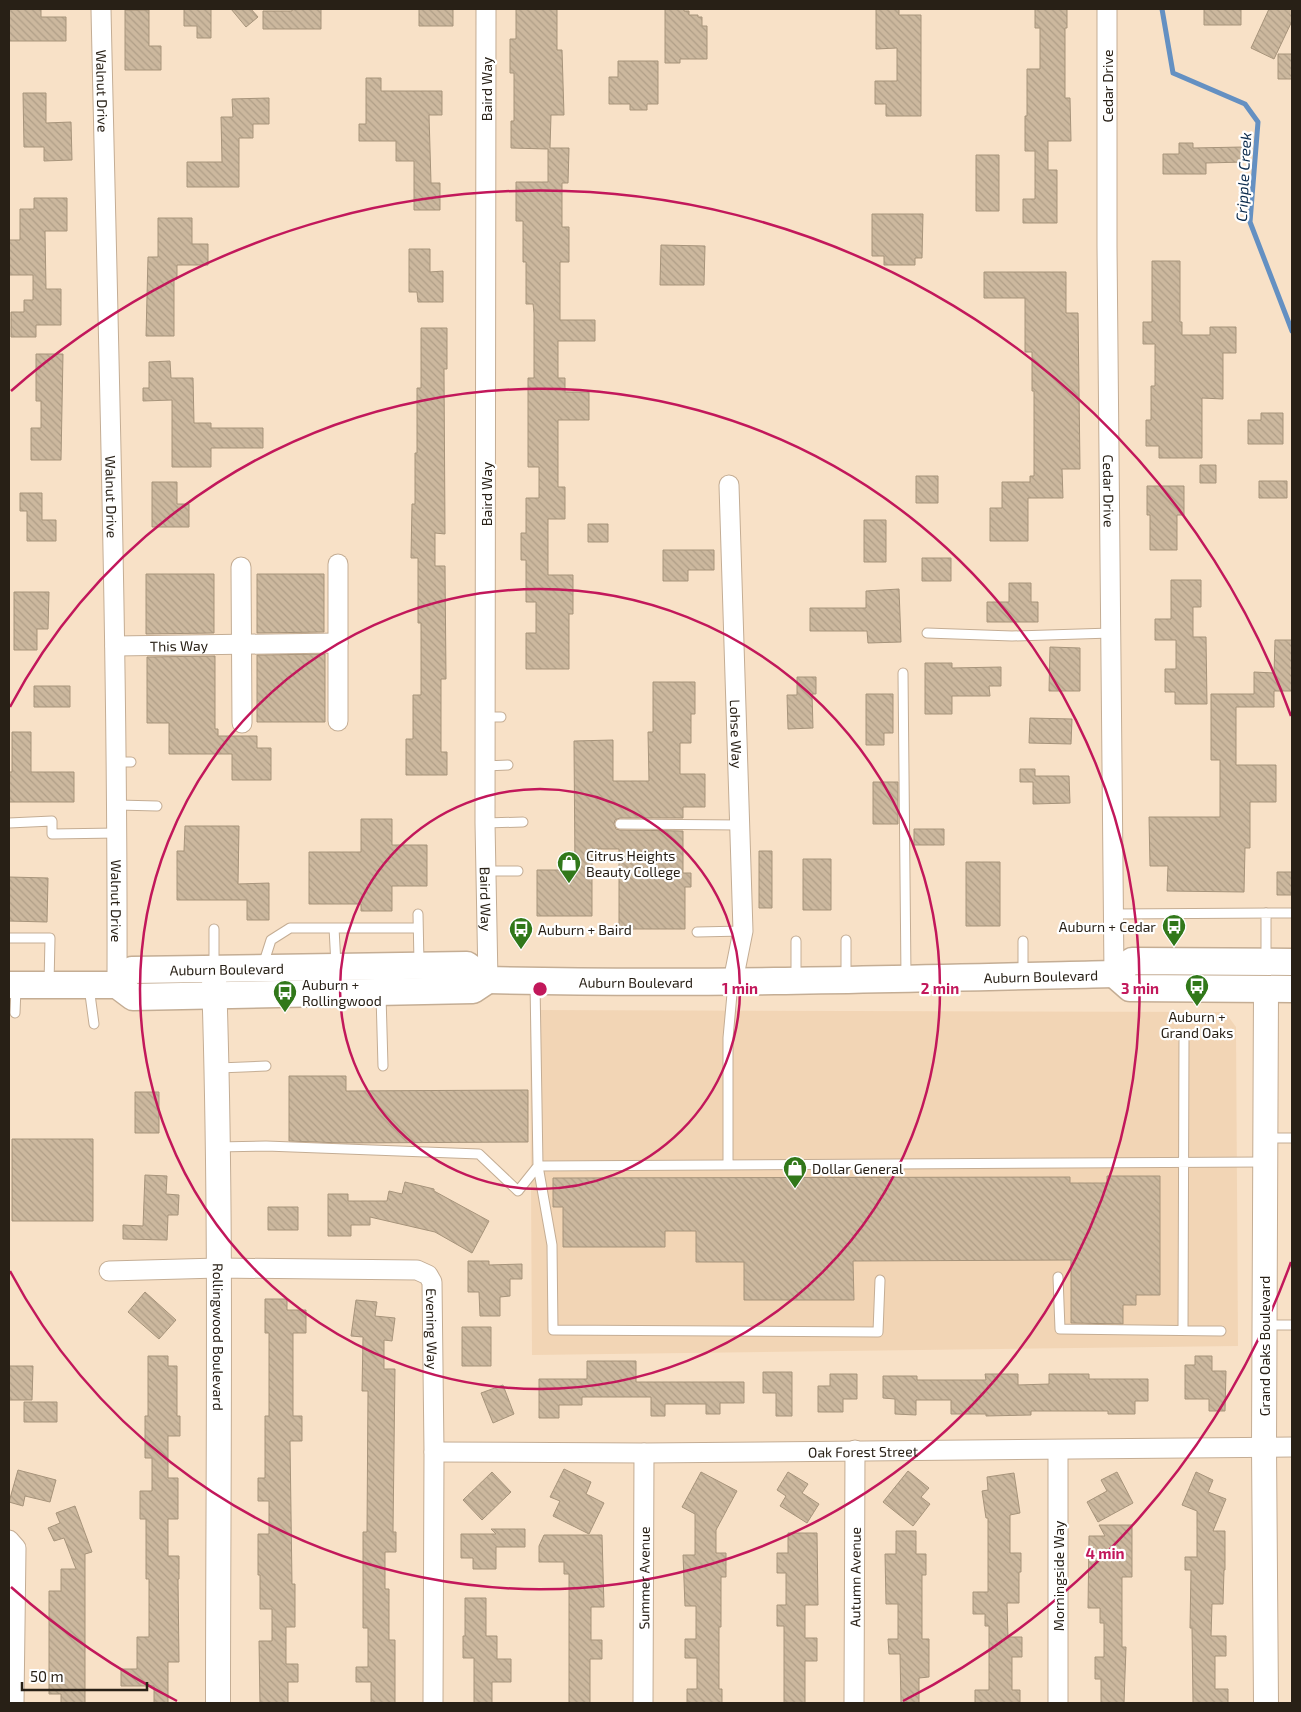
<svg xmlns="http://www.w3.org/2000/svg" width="1301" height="1712" font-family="'Exo 2',sans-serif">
  <defs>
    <pattern id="building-back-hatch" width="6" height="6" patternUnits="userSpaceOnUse" patternTransform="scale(1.25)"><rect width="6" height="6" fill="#ccb89e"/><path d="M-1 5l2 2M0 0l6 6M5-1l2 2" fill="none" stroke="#af9e87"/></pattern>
  </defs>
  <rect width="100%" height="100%" fill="#f8e1c7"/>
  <path fill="#f2d5b5" d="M530 1010 1225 1012 1236 1027 1238 1346 532 1355Z"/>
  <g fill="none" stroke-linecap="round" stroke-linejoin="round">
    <path stroke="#6490c2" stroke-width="5" d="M1162 9 1173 73 1245 104 1258 122 1250 222 1292 331"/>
  </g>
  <path fill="url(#building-back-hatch)" stroke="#a7947b" d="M9 9H41V17H66V41H9Z
    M184 9H211V38H197V26H184Z
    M231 9H251L258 17 246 27Z
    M292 9H321V29H263V11H292Z
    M419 9H453V26H419Z
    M516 9H557V50H562L564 115H551L550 148H569L568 183H562V227H569V262H560V320H595V341H558V378H565V392H589V420H558V487H565V519H548V575H573V614H569V669H526V633H536V602H526V560H521V533H526V498H539V467H528V378H534V313L533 304H526V262H523V221H516V182H548V149L511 148V121H514V73H510V39H516Z
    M665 9H684V11H689V15H698V17H702V26H707V59H680V63H665Z
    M876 9H899V15H921V116H886V104H875V81H897V48L876 49Z
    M1035 9H1067V28H1065V98H1070L1071 141H1048V170H1057V223H1023V199H1035V151H1025V116H1027V69H1040V28H1035Z
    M1204 9H1241V25H1204Z
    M1269 9H1292V21L1274 59 1251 48Z
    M125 10H149V46H161V70H125Z
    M1278 54H1292V79H1278Z
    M618 61H658V104H647V110H630V104H609V77H618Z
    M366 78H381V91H442V115H429L431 183H440V210H414V161H396V141H359V124H366Z
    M23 93H46V123L71 122 72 160 44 161V147H24Z
    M269 98V124H253V138H239V187H187V162H222L221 117H233L232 99Z
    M1179 143H1193V148L1243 147 1244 162 1206 163V174H1163V154H1179Z
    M976 155H999V211H976Z
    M34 198H67V231H45L46 289H61V325H36V337H11V312H24V300H33V275H9V240H20V209H34Z
    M872 214H923L922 258H915V265H884V256H872Z
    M158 218H192V244H208V265H177V279H174V336H146L148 257H158Z
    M661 245 705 246 704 285H660Z
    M409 249H430V272L443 271V302H418L417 292H409Z
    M1152 261H1180V322H1182V335H1210V327H1236V353H1223V399L1202 398V458H1159V446H1146V420H1151V386H1155V344H1143V322H1152Z
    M984 272H1066V313H1078L1080 469H1062L1063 498H1028V541H990V508H1002V482H1030V476H1034V391H1032V352H1025V298H984Z
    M421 328H447V369H444L445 534 435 533V566H445L446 679H441V752H447V775H406V739H413V695H421V623H418V558H411L412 504H415V453H417V388H421Z
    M36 354H63L61 460H31V428H41V401H36Z
    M170 361 171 378H193L194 423H211V428H263V448H211V467H172V400L143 401V388H149V362Z
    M1261 413H1283V444H1248V420H1261Z
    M1200 465H1216V483H1200Z
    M916 476H938V503H916Z
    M1259 481H1287V498H1259Z
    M152 482H177V504H189V527H152Z
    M1147 486H1184V515H1177V550H1150V515H1147Z
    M20 493H42V520H56V541H27V511H20Z
    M864 520H886V562H864Z
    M588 524H608V542H588Z
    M663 550H714V570H688V581H663Z
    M922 558H951V581H922Z
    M146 574H214V633L146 634Z
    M257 574H324V632L257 633Z
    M1171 580H1201V607H1193V637H1206L1207 704H1175V692H1165V669H1176V640H1155V619H1171Z
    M1009 583H1031V602H1038V622H987V602H1009Z
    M899 589 901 642 868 643 867 631H810V608H866V591Z
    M14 592H49L48 629H37V650H14Z
    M1275 640H1292V691H1274V707H1236V765H1276V802H1250V848H1245L1244 892 1167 891 1168 866H1150L1149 817H1220V760H1211V694H1254V672L1274 673Z
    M1050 647 1080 648V691H1049Z
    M325 654V722H257V655Z
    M215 656V729H218V736H257V748H271V780H232V754H169V723H147V657Z
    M925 663H952V668L1001 667V686H989L990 696H952V714H925Z
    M797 677H816V694H812L813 728 788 729 787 695H797Z
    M653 682H695V714H691V743H680V774H705V807H683V818H620L615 820 614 824 616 829 620 830 683 831V873H691V887H685V929H619V849H592V916H537V870H575L574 741 613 740V781H649L648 732H653Z
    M34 686H70V707H34Z
    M866 694H893V733H884V745H866Z
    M1030 718 1072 719 1071 744 1029 743Z
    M12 732H31V772H74V802H9V772H12Z
    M1020 769H1035V776H1069L1070 803 1033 804V782H1020Z
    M873 782H898V824H873Z
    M361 819H392V845H427V886H392V911H361V904H309V852H361Z
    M185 826H239L238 884 269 883V920H247V900H177V851H184Z
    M914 829H944V845H914Z
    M759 851H772V908H759Z
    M803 859H831V910H803Z
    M966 862H1000V926H966Z
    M1277 872H1292V895H1277Z
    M9 877 48 878 47 922 9 921Z
    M289 1076H346V1091L528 1090V1142L341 1143 289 1141Z
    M135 1092H159V1133H135Z
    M12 1139H93V1221H12Z
    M145 1175 167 1176 166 1194 179 1195 178 1215H168L167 1240 123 1239V1225L143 1226Z
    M1107 1176H1160V1295H1136V1305H1123V1324L1071 1323V1260L853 1261 854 1300H744V1262H696V1231H665V1247H563V1207H553V1178L1070 1177V1183H1107Z
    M405 1182 434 1189V1191L489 1221 472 1253 435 1232 370 1217V1225H351V1236H328V1194H348V1201H387L389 1191 402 1194Z
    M268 1207H298V1230H268Z
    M468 1261H489V1265L522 1264V1279H510V1296L500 1297V1316H480L479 1292H468Z
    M145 1292 176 1320 159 1339 128 1312Z
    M265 1299H287V1310H306V1333H293V1416H302V1441H290L292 1584H295V1627H286V1664H298V1682H288V1703H260L259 1641H272V1609H260V1575H258V1534H269V1501H258V1478H265V1416H269V1333H265Z
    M356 1300 377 1302 375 1316 395 1318 392 1341 384 1340V1369H395L393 1532H396V1552H385V1589H389V1640H395V1703H371V1682H356V1667H368V1628H363V1532H367L368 1391H362L363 1337 351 1336Z
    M462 1327H491V1366H462Z
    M148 1356H168V1366H177V1416H180V1436H168V1478H178V1519H168V1556H179V1579H178L179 1662H168V1703H154V1686H121V1669H137V1637H149V1579H146V1519H140V1491H152V1458H145V1416H148Z
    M1195 1356H1212V1371H1226L1225 1411H1209V1399H1185V1365H1195Z
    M587 1361H636V1382H744V1403H720V1414H706V1404H665V1416H651V1397H582V1405H559V1418H539V1379H587Z
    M9 1366H33L32 1400H9Z
    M763 1372H792V1416H776V1393H763Z
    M830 1374H857V1399H843V1412H818V1386H830Z
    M985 1374H1018V1385L1049 1384V1374H1089V1379H1148V1401H1135V1414H1108V1411H1031V1415L986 1416V1414H951V1400H916V1415L895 1414V1399L883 1398V1376H917V1380H986Z
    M503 1385 514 1414 493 1423 481 1393Z
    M24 1402H57V1422H24Z
    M564 1469 591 1482 586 1494 604 1503 589 1534 553 1516 560 1501 550 1497Z
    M18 1470 56 1480 50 1502 25 1496 23 1506 9 1502Z
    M908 1471 929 1488 921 1497 930 1504 913 1526 883 1502Z
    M492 1472 511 1492 482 1520 463 1500Z
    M701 1472 737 1491 716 1530V1553H726V1577H721V1627H719V1689H722V1703H687V1689H697V1658H685V1639H696V1606H685L683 1555H695V1514L682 1507Z
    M788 1472 808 1484 802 1493 819 1504 807 1523 780 1506 786 1496 777 1490Z
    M1117 1472 1133 1503 1098 1522 1087 1502 1107 1491 1101 1480Z
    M1196 1472 1213 1480 1208 1492 1226 1499 1213 1531H1225V1570H1224L1223 1604H1212L1211 1636H1226V1656H1215V1689H1228V1703H1193L1192 1628H1190L1191 1570H1185V1557H1197V1511L1182 1505Z
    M1014 1473 1020 1513 1010 1515V1553H1021V1572H1019V1603H1007L1008 1637H1022V1657H1012V1690H1020V1703H975V1690H989V1626H985V1614H973V1592H988V1518H986L982 1491 988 1490 987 1477Z
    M75 1506 92 1552 85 1554V1703H61V1694H49V1591H61V1569H76L64 1538 54 1541 48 1528 60 1523 56 1513Z
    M1099 1525H1132V1577H1122V1647H1126L1124 1703H1101V1679H1095V1657H1104V1623H1100V1608H1088L1089 1536H1105Z
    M491 1529H525V1547H496V1569H473V1558H461V1534H496Z
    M896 1531H916V1554H926V1575H922V1639H929V1677L919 1678V1703H901L900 1654H889L888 1639H898V1604H886L885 1554H896Z
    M788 1533H817L818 1605H805V1638H817V1661H805V1703H784V1626H777V1605H786V1573H777V1553H788Z
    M544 1535H602L604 1607H591V1640H602V1659H590V1703H569V1574H564V1562H539V1546Z
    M465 1598H486V1636H497V1659H511V1682H492V1703H474V1658H463V1636H465Z"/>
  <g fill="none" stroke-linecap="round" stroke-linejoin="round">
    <g stroke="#c4ad94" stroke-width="11">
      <path id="service" d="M927 633 1012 636 1111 633
        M903 673 906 976
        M485 717H501
        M117 762H131
        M485 766 508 765
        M118 805 157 806
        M9 823 52 821V834L117 833
        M485 823 523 822
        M620 824 739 825
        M487 871H518
        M1266 913V961
        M418 914 419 963
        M1114 914 1292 913
        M334 928 336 965
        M214 929V966
        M697 932 743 931
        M9 938H50L49 984
        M846 940V978
        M796 941V979
        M1023 941V973
        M263 965 271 940 290 928H418
        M535 983 538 1166 1264 1162
        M89 987 94 1024
        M381 995 383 1066
        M15 1013 16 988
        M219 1068 266 1066
        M1265 1138H1292
        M217 1147 266 1146 479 1154 518 1191 538 1166 552 1245 553 1330 878 1332 880 1280
        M728 1165V1038L733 983
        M1058 1277 1060 1329 1221 1331
        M1267 1325H1292
        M1183 1330 1184 1038"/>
    </g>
    <g stroke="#c4ad94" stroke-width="21">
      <g id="minor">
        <path id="s1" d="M101 9C108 334 118 660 117 985"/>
        <path id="s2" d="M486 9 485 823 488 980"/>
        <path id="s3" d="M1107 9V246L1114 974"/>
        <path id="s4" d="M729 485 743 931 733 981"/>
        <path d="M338 564V721"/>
        <path d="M241 567 242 723"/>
        <path id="s5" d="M115 646 338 643"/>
        <path id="s6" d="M109 1271 218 1268 417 1270 428 1275 432 1282 434 1452 433 1703"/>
        <path id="s7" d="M434 1452 644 1453 1292 1447"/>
        <path d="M9 1540 16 1548 14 1703"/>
        <path id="s8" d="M643 1703 644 1453"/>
        <path id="s9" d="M854 1703 855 1450"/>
        <path d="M1058 1703V1450"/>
      </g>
    </g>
    <g stroke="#c4ad94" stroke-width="26">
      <g id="tertiary">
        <path id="s10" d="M214 978C222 1219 218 1461 218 1703"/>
        <path d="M1266 990 1264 1447 1266 1703"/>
      </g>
    </g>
    <g stroke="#c4ad94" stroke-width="29">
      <g id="secondary">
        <path d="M1114 974 1130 988 1292 989"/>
        <path d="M9 985H117L133 997 473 990 488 980"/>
        <path id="s11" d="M117 985 132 970 467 965 488 980C696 985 905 979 1114 974L1132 961 1292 962"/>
      </g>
    </g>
    <use href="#service" stroke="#fff" stroke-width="9"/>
    <use href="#minor" stroke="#fff" stroke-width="19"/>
    <use href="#tertiary" stroke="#fff" stroke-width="24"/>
    <use href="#secondary" stroke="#fff" stroke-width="26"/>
  </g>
  <g fill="none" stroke="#c2185b" stroke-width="2.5">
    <circle cx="540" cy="989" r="200"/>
    <circle cx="540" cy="989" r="400"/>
    <path d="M10 707A600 600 0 1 1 10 1271"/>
    <path d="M1291 1262A799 799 0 0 1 903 1701M177 1701A799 799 0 0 1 11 1587M11 391A799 799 0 0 1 1291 716"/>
  </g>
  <defs>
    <g id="shop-pin" transform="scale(1.25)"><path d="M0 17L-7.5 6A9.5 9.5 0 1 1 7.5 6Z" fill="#31781a" stroke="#fff"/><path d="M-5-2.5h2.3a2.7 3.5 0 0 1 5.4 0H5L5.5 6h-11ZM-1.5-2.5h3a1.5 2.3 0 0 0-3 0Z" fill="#fff"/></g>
    <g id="bus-pin" transform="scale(1.25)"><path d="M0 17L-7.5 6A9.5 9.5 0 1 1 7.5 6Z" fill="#31781a" stroke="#fff"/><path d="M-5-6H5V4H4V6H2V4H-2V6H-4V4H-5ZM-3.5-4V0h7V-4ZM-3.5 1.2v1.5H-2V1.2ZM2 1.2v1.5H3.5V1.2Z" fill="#fff"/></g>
  </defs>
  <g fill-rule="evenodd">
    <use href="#shop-pin" x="569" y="863"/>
    <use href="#bus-pin" x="1174" y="926"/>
    <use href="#bus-pin" x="521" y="929"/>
    <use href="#bus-pin" x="1197" y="986"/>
    <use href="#bus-pin" x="285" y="992"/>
    <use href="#shop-pin" x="795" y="1168"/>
  </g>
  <g text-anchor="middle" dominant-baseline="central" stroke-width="4.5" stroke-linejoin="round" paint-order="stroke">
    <g font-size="14" fill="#282016" stroke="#fff">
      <text transform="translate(1107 86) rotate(-90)">Cedar Drive</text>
      <text transform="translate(486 89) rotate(-90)">Baird Way</text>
      <text stroke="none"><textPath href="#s1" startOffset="82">Walnut Drive</textPath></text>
      <text stroke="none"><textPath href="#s3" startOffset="482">Cedar Drive</textPath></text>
      <text transform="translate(486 494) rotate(-90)">Baird Way</text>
      <text stroke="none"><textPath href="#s1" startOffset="488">Walnut Drive</textPath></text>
      <text stroke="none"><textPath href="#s5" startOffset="64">This Way</textPath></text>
      <text stroke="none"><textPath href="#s4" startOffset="249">Lohse Way</textPath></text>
      <text stroke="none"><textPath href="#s2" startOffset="890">Baird Way</textPath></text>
      <text stroke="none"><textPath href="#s1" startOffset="892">Walnut Drive</textPath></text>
      <text stroke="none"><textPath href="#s11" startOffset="116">Auburn Boulevard</textPath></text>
      <text stroke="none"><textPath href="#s11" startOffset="935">Auburn Boulevard</textPath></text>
      <text stroke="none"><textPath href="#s11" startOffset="530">Auburn Boulevard</textPath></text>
      <text stroke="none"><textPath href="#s6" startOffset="375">Evening Way</textPath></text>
      <text stroke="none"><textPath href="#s10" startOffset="359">Rollingwood Boulevard</textPath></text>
      <text transform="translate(1264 1346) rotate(-90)">Grand Oaks Boulevard</text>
      <text stroke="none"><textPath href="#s7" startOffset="429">Oak Forest Street</textPath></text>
      <text transform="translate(1058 1576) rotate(-90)">Morningside Way</text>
      <text stroke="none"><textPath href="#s9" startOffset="126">Autumn Avenue</textPath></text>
      <text stroke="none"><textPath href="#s8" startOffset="125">Summer Avenue</textPath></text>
    </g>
    <g font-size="14" fill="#282016" stroke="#fff" text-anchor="start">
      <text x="586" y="855">Citrus Heights<tspan x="586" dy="16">Beauty College</tspan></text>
      <text x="1156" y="926" text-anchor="end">Auburn + Cedar</text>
      <text x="538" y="929">Auburn + Baird</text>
      <text x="302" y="984">Auburn +<tspan x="302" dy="16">Rollingwood</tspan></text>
      <text x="1197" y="1016" text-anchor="middle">Auburn +<tspan x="1197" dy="16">Grand Oaks</tspan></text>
      <text x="812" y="1168">Dollar General</text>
    </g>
    <g font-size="15" font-style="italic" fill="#0a2a4c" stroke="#fff">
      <text transform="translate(1243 177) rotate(-87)">Cripple Creek</text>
    </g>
  </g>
  <circle cx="540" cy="989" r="8" fill="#c2185b" stroke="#fff" stroke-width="2.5"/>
  <g font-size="15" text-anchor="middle" font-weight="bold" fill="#c2185b" stroke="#fff" stroke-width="4.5" stroke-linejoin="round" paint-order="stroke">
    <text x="740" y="994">1 min</text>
    <text x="940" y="994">2 min</text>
    <text x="1140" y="994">3 min</text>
    <text x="1105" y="1559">4 min</text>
  </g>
  <rect width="1301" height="1712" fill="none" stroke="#282016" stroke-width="20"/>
  <path d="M22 1682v8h125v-8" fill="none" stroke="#282016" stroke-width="2.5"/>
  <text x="30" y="1682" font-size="15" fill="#282016" stroke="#ffffff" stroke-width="4" paint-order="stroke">50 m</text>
</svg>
